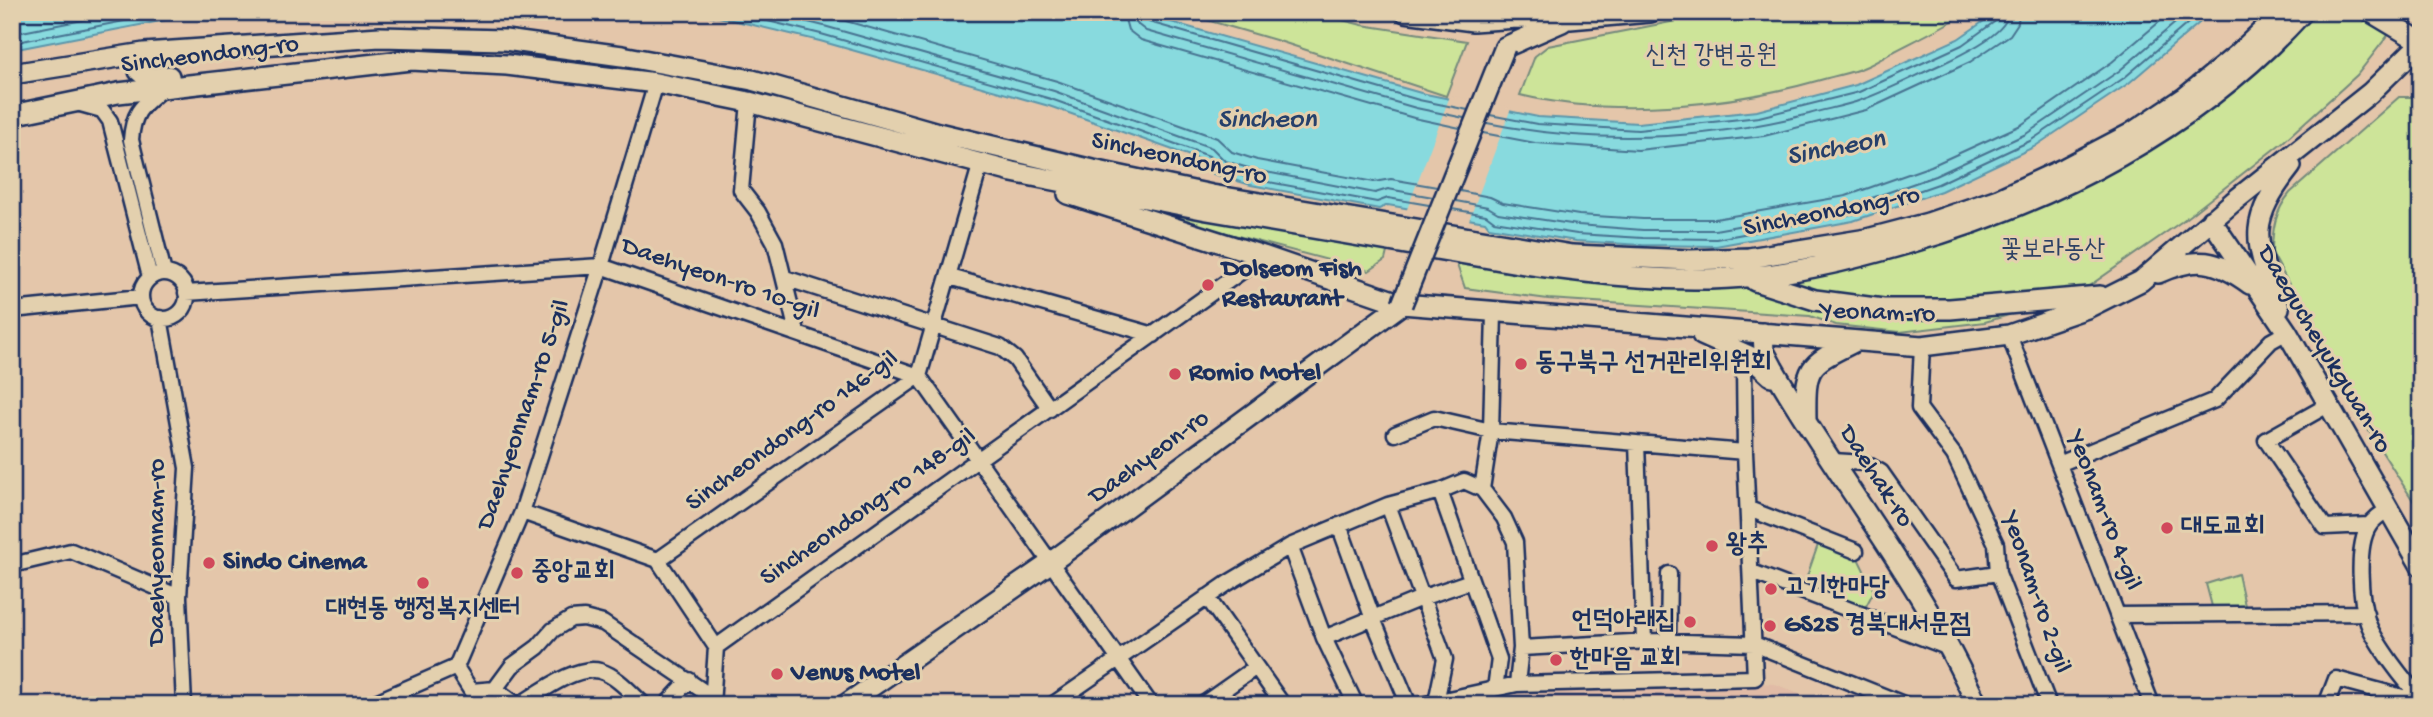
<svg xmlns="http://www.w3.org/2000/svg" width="2433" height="717" font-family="'Gochi Hand','Poor Story',sans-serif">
  <rect width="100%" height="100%" fill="#e4c6aa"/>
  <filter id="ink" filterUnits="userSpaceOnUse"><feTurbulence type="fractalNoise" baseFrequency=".0143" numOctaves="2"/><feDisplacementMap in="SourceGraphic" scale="14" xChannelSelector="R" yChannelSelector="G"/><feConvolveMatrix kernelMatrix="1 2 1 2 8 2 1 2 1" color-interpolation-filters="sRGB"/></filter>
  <g filter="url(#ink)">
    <path fill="#e1bba6" d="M1759 683 1775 684 1826 705H1430L1525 691Z"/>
    <path fill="#cde499" stroke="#748a7c" stroke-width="2" d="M1179 12H1311L1362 25 1467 41 1446 96 1279 41Z
      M1707 12H1968C1943 27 1918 39 1893 52 1884 57 1875 63 1865 67 1852 73 1837 75 1824 79 1730 106 1616 118 1520 95L1535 56 1548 46 1686 19Z
      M2311 12H2406L2357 75 2283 142 2181 222 2076 295 1985 322 1900 332 1836 325 1810 316 1548 299 1465 288 1456 262 1654 283 1922 247 2060 198 2121 168 2189 122Z
      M2399 97H2421V513L2370 433 2272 253C2272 230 2275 211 2290 193Z
      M1088 196 1388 248 1385 260 1369 271Z
      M1819 542 1856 554 1874 591 1865 608 1804 585Z
      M2238 574 2246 610H2213L2206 584Z"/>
    <path fill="#88dade" stroke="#5c96ab" stroke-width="2" d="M12 12H261C241 21 225 20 206 12L12 50Z
      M686 12H1136L1421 93 1538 117 1638 123 1757 111 1856 85 1958 39 1997 12H2212L2129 83 2034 147 1941 191 1853 221 1716 246 1642 245 1576 241 1489 227 1485 222 1388 205 1379 209 1251 185 1213 174 1207 162 1049 106 820 41 719 17Z"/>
    <path fill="#e4c6aa" d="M1450 96 1511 108 1468 223 1406 212Z"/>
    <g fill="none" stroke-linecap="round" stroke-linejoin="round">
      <path stroke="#477391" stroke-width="2" d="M731 12 821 34 1051 99 1209 156 1219 168 1252 179 1377 202 1388 198 1429 205
        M768 12 824 26 1054 91 1212 148 1225 161 1255 170 1375 193 1388 189 1433 197
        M814 12 1057 81 1217 138 1232 152 1257 160 1374 182 1391 179 1437 187
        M1123 12 1128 30 1141 40 1414 118 1460 128
        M1134 12 1137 24 1146 31 1416 108 1464 118
        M1143 12 1144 18 1149 22 1419 100 1468 110
        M12 34 123 12
        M12 43 170 12
        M1490 115 1537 124 1638 130 1759 117 1859 92 1962 45 1997 20 2000 12
        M1487 123C1596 145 1701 141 1809 114 1826 109 1845 106 1861 100 1889 90 1917 75 1944 63 1962 54 2007 34 2009 12
        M1483 133 1535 143 1638 150 1764 136 1866 110 1970 62 2010 35 2018 23 2019 12
        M1460 191 1490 197 1503 203 1579 215 1643 219H1715L1846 196 1931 166 2021 125 2112 62 2171 12
        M1456 201 1488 207 1498 213 1578 225 1643 230H1715L1849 206 1935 176 2026 134 2119 71 2188 12
        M1452 209 1486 215 1494 221 1577 234 1643 238 1716 239 1852 214 1938 184 2030 141 2124 78 2201 12"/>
      <g stroke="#1b2f5e" stroke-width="19">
        <path id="street" d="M163 88C142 106 133 111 131 140L164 273
          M749 102 741 190 758 212 775 243 797 332
          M77 103 102 110 110 121 150 277
          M141 296a23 23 0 1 1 46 0a23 23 0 1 1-46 0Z
          M950 277 1154 335
          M785 278 1000 347 1015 359 1050 409
          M186 293 601 266 919 376 1151 705
          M12 310 141 297
          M1494 313 1491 431 1482 489 1504 518 1515 542 1521 648 1517 684
          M160 318 187 468 179 597 184 705
          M2009 335 2152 705
          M1922 346 1919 408 1954 455 1996 544 1998 573 2049 705
          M2328 405 2266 440 2325 527 2369 525
          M1395 434 1434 418 1491 431 1745 452
          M1637 443 1644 641
          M1833 461 1865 463 1881 472 1956 579 1998 573
          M2059 464 2215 400 2271 341 2287 332
          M1440 491 1499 659 1495 689
          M1388 505 1445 659 1436 702
          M1749 509 1856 551
          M2389 509C2381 514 2374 518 2369 526 2356 546 2360 601 2368 623 2376 644 2404 681 2421 698
          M522 512 658 560 716 647 712 705
          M1339 525 1373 619 1409 705
          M1290 546 1324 638 1356 705
          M658 560 919 376 980 166
          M12 565 71 551 179 597
          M1752 572 1949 648
          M1207 597 1283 705
          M2117 615 2366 613
          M1324 638 1424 597 1471 581
          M1668 641 1669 574
          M716 647 1263 256
          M1521 648 1650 641 1754 644 1906 705
          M456 667 480 705
          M495 689 512 666 538 647 553 630 571 619 584 618 603 623 712 697
          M471 691 495 689 517 705
          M369 705 456 667 522 512 601 266 656 83
          M519 705C539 693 577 664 600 671 617 676 631 693 644 705
          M666 705 689 680
          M1052 705 1228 583 1290 546 1388 505 1440 491 1464 481 1482 489
          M1202 705 1256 667
          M1421 705 1517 684 1755 678 1745 452 1744 366 1735 350
          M2326 705 2336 679 2421 702"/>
      </g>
      <g stroke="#1b2f5e" stroke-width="24">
        <path id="secondary" d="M1405 12 1473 21 1517 18 1570 19 1650 12
          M2371 12 2421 42
          M1505 47 1562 22
          M144 53 139 63V71C148 80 158 78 169 76
          M12 74 144 53 380 37 505 40 622 56 752 80 938 133 1093 170 1212 195 1572 255 1691 260 1749 258 1867 239 1928 223 1998 199 2065 168 2130 134 2184 98 2239 53 2282 12
          M12 115 118 93 411 60 507 65 656 83 749 102 1012 172 1207 210 1524 264C1598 275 1680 284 1756 276 1807 271 1857 258 1906 244 2055 202 2197 128 2303 12
          M1068 194 1263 256 1402 304 1922 346 2009 335 2087 308 2141 281 2233 202 2370 93 2421 43
          M2211 220 2287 332 2421 566
          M2158 273C2197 256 2216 259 2250 284
          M1754 275 1755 281 1815 300 1883 309H1950L2100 296
          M2279 308C2256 242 2244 226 2291 166
          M1763 333 1764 351 1773 368C1839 482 1924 584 1977 705
          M1702 335 1749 356 1771 376
          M1806 419C1805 364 1808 365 1856 341
          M845 705 1050 563 1402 304"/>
      </g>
      <use href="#street" stroke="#e3d0ae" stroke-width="14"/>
      <use href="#secondary" stroke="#e3d0ae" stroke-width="19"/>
      <g stroke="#1b2f5e" stroke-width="24" stroke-linecap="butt">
        <path id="secondary-bridge" d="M1402 304 1505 47"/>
      </g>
      <use href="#secondary-bridge" stroke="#e3d0ae" stroke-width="19"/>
    </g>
  </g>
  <g fill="#d1495b" stroke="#e3d0ae" stroke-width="2.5">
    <circle cx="1208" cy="285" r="7"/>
    <circle cx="1521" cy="364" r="7"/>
    <circle cx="1175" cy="374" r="7"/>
    <circle cx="2167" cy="528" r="7"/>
    <circle cx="1712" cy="546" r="7"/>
    <circle cx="209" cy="563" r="7"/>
    <circle cx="517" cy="573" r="7"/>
    <circle cx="423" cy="583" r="7"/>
    <circle cx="1771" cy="589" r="7"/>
    <circle cx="1690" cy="622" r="7"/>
    <circle cx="1770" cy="626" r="7"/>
    <circle cx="1556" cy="660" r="7"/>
    <circle cx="777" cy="674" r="7"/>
  </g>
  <g text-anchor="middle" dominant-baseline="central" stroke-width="6" stroke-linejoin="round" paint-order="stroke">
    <g font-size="26" fill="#1b2f5e" stroke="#e3d0ae">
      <text transform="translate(210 56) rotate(-7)">Sincheondong-ro</text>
      <text transform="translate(1179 160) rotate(12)">Sincheondong-ro</text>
      <text transform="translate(1832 213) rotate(-11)">Sincheondong-ro</text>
      <text transform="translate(720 280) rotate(19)">Daehyeon-ro 10-gil</text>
      <text transform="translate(1878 314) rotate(2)">Yeonam-ro</text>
      <text transform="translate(2323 350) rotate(59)">Daegucheyukgwan-ro</text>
      <text transform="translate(525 415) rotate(-71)">Daehyeonnam-ro 5-gil</text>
      <text transform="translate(793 432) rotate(-36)">Sincheondong-ro 146-gil</text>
      <text transform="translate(1150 458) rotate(-36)">Daehyeon-ro</text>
      <text transform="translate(1875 477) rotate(57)">Daehak-ro</text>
      <text transform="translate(869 508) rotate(-35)">Sincheondong-ro 148-gil</text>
      <text transform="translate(2103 511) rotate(69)">Yeonam-ro 4-gil</text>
      <text transform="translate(158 552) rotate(-90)">Daehyeonnam-ro</text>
      <text transform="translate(2035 593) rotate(71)">Yeonam-ro 2-gil</text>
    </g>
    <g font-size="26" fill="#2d4164" stroke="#e3d0ae">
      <text x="1711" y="57">신천 강변공원</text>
      <text x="2053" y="251">꽃보라동산</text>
    </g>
    <g font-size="26" font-weight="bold" fill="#1b2f5e" stroke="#e3d0ae" text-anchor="start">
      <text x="1222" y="270">Dolseom Fish<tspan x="1222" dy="30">Restaurant</tspan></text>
      <text x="1535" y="364">동구북구 선거관리위원회</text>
      <text x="1189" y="374">Romio Motel</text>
      <text x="2181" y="528">대도교회</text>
      <text x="1726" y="546">왕추</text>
      <text x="223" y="563">Sindo Cinema</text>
      <text x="531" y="573">중앙교회</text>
      <text x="1785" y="589">고기한마당</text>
      <text x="423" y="610" text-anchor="middle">대현동 행정복지센터</text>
      <text x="1676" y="622" text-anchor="end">언덕아래집</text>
      <text x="1784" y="626">GS25 경북대서문점</text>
      <text x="1570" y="660">한마음 교회</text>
      <text x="791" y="674">Venus Motel</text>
    </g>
    <g font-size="28" font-style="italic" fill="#26406b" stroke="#e3d0ae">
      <text x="1267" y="120">Sincheon</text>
      <text transform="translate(1836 149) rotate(-11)">Sincheon</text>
    </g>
  </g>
  <rect width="2433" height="717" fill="none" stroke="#e3d0ae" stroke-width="42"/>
  <rect x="21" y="21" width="2391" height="675" fill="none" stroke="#1b2f5e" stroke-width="2.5" filter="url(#ink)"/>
</svg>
